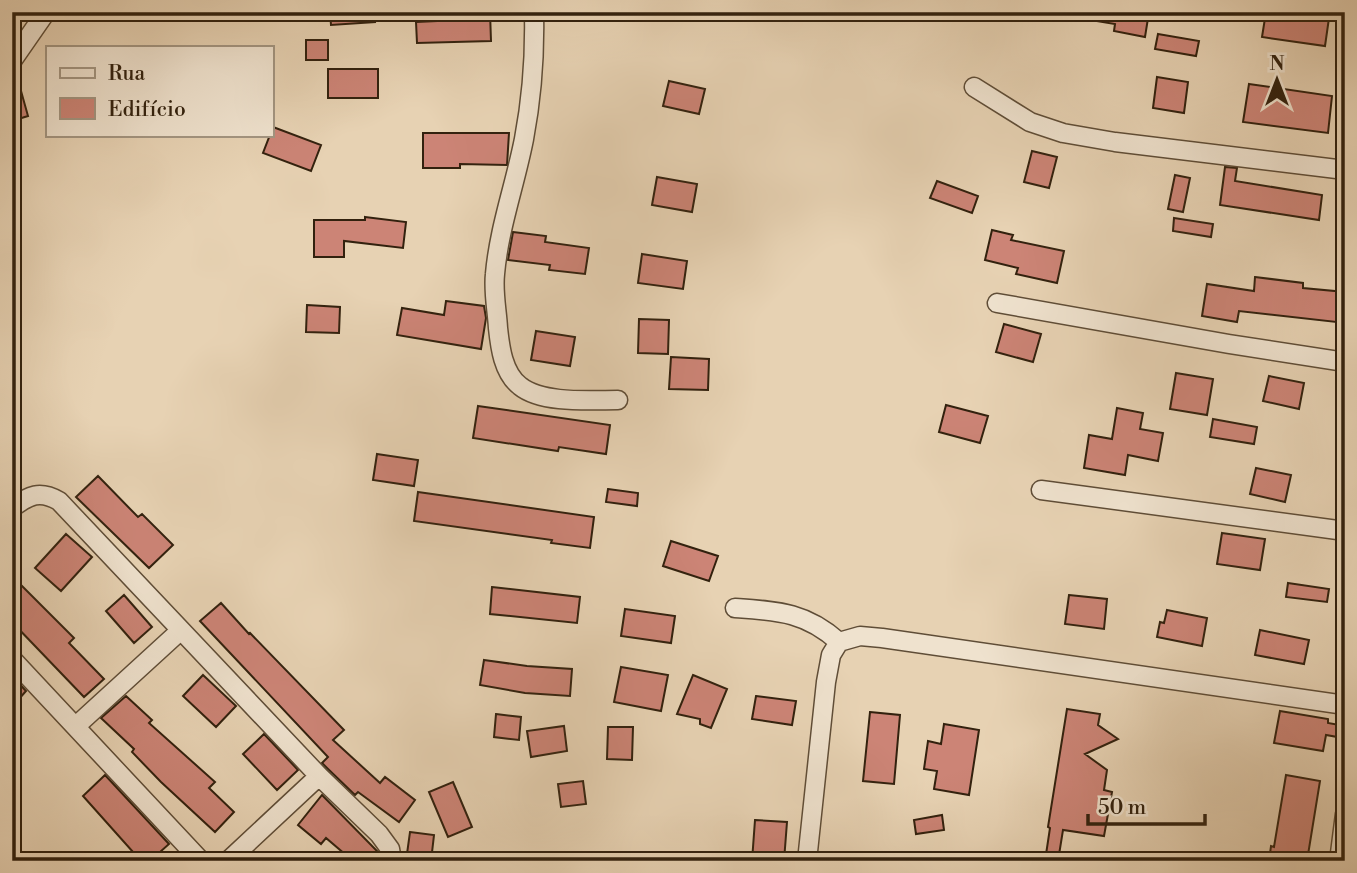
<svg xmlns="http://www.w3.org/2000/svg" width="1357" height="873" font-family="'Libre Bodoni',serif">
  <rect width="100%" height="100%" fill="#e7d2b3"/>
  <filter id="stains"><feTurbulence type="fractalNoise" baseFrequency=".00286" numOctaves="4"/><feColorMatrix values="0 0 0 0 .2 0 0 0 0 .09 0 0 0 0 .02 0 0 0 .5 -.17"/></filter>
  <radialGradient id="worn" r=".72"><stop offset=".6" stop-color="#630" stop-opacity="0"/><stop offset="1" stop-color="#630" stop-opacity=".3"/></radialGradient>
  <path fill="#cc8476" stroke="#32210e" stroke-width="2" d="M330 12H374L375 22 331 25Z
    M458 12H490L491 41 417 43 416 22 458 20Z
    M1084 12H1149L1145 37 1114 31 1115 24 1084 19Z
    M1266 12H1291L1329 18 1325 46 1262 37Z
    M1158 34 1199 41 1196 56 1155 49Z
    M306 40H328V60H306Z
    M328 69H378V98H328Z
    M12 73H16L28 116 12 121Z
    M1157 77 1188 82 1184 113 1153 108Z
    M669 81 705 89 699 114 663 106Z
    M1249 84 1332 96 1328 133 1243 122Z
    M273 127 321 145 311 171 263 153Z
    M423 133H509L507 165 460 164V168H423Z
    M1032 151 1057 157 1049 188 1024 182Z
    M1225 167 1237 168 1235 181 1322 195 1319 220 1220 205Z
    M1175 175 1190 178 1183 212 1168 209Z
    M657 177 697 184 692 212 652 205Z
    M937 181 978 196 972 213 930 198Z
    M365 217 406 222 403 248 344 241V257H314V220H365Z
    M1174 218 1213 224 1211 237 1173 231Z
    M992 230 1013 235 1011 240 1064 251 1057 283 1016 274 1018 268 985 260Z
    M513 232 546 236 545 242 589 248 585 274 549 270 550 265 508 260Z
    M642 254 687 261 683 289 638 283Z
    M1255 277 1303 283V288L1345 292V323L1239 311 1237 322 1202 316 1207 284 1254 291Z
    M446 301 484 306 486 318 481 349 397 335 402 308 444 315Z
    M307 305 340 307 339 333 306 332Z
    M639 319 669 320 668 354 638 353Z
    M1004 324 1041 334 1033 362 996 352Z
    M536 331 575 337 570 366 531 360Z
    M671 357 709 359 708 390 669 389Z
    M1176 373 1213 379 1207 415 1170 409Z
    M1269 376 1304 383 1299 409 1263 401Z
    M946 405 988 416 980 443 939 432Z
    M478 406 610 425 606 454 559 447 558 451 473 438Z
    M1117 408 1143 413 1140 429 1163 433 1158 461 1128 455 1125 475 1084 468 1089 435 1112 439Z
    M1213 419 1257 427 1254 444 1210 437Z
    M377 454 418 460 414 486 373 480Z
    M1256 468 1291 475 1285 502 1250 494Z
    M98 476 138 517 142 514 173 545 149 568 76 497Z
    M608 489 638 493 637 506 606 502Z
    M418 492 594 517 590 548 551 543 552 540 414 521Z
    M1222 533 1265 539 1260 570 1217 564Z
    M66 534 92 557 61 591 35 568Z
    M671 541 718 556 709 581 663 566Z
    M12 576 74 638 69 643 104 679 84 697 12 622Z
    M1288 583 1329 589 1327 602 1286 597Z
    M492 587 580 597 577 623 490 614Z
    M124 595 152 627 134 643 106 611Z
    M1069 595 1107 599 1104 629 1065 624Z
    M221 603 249 634 250 633 344 730 333 740 380 783 385 777 415 800 399 822 358 792 355 795 327 768 322 763 328 757 200 621Z
    M625 609 675 616 671 643 621 636Z
    M1167 610 1207 618 1202 646 1157 637 1160 622 1164 623Z
    M1260 630 1309 640 1304 664 1255 655Z
    M484 660 527 666 572 669 570 696 525 693 480 685Z
    M621 667 668 675 661 711 614 702Z
    M203 675 236 706 216 727 183 696Z
    M693 675 727 689 711 728 700 724V719L677 714Z
    M12 676 26 691 12 707Z
    M126 696 152 720 149 723 215 782 209 788 234 812 215 832 161 782 132 752 134 749 101 718Z
    M756 696 796 701 792 725 752 719Z
    M1067 709 1100 714 1098 725 1118 739 1085 754 1107 770 1104 790 1112 792 1104 836 1063 830 1058 861H1045L1050 828 1048 827Z
    M1280 711 1328 719V723L1345 726 1343 738 1326 735 1323 751 1274 743Z
    M870 712 900 715 894 784 863 781Z
    M496 714 521 717 519 740 494 737Z
    M944 724 979 730 969 795 934 789 937 771 924 769 928 741 941 744Z
    M564 726 567 751 531 757 527 731Z
    M608 727H633L632 760 607 759Z
    M264 734 298 770 277 790 243 754Z
    M105 775 169 844 150 861H141L83 796Z
    M1286 775 1320 781 1307 861H1269L1271 846 1274 847Z
    M583 781 586 804 561 807 558 784Z
    M453 782 472 827 448 837 429 792Z
    M322 795 377 851 368 861H353L326 838 321 844 298 825Z
    M942 815 944 830 916 834 914 820Z
    M755 820 787 822 784 861H752Z
    M410 832 434 835 431 861H406Z"/>
  <g fill="none" stroke-linecap="round" stroke-linejoin="round">
    <g stroke="#5f4d37" stroke-width="21">
      <path id="minor" d="M534 12C535 55 532 97 524 139 515 185 499 228 495 274 493 292 497 310 498 328 500 347 503 373 520 386 542 404 591 400 618 400
        M12 61 46 12
        M974 87 1030 122 1063 133 1115 142 1345 170
        M997 303 1229 344 1345 362
        M1041 490 1345 531
        M12 508C29 495 40 490 59 501L319 776 379 834 390 849 392 861
        M735 608C778 611 806 612 839 642
        M12 659 201 861
        M76 726 181 630
        M228 861 319 776
        M807 861 826 682 831 655 839 642 860 636 882 638 1345 705
        M1339 861 1345 814"/>
    </g>
    <use href="#minor" stroke="#efe2ce" stroke-width="18"/>
  </g>
  <rect width="1357" height="873" fill="none" stroke="#e7d2b3" stroke-width="42"/>
  <rect x="14" y="14" width="1329" height="845" fill="none" stroke="#32210e" stroke-width="3.5"/>
  <rect x="21" y="21" width="1315" height="831" fill="none" stroke="#32210e" stroke-width="2"/>
  <rect x="46" y="46" width="228" height="91" fill="#efe2ce" stroke="#a39581" stroke-width="2"/>
  <rect x="60" y="68" width="35" height="10" fill="#efe2ce" stroke="#a39581" stroke-width="2"/>
  <text x="108" y="80" font-size="21" fill="#32210e">Rua</text>
  <rect x="60" y="98" width="35" height="21" fill="#cc8476" stroke="#a39581" stroke-width="2"/>
  <text x="108" y="116" font-size="21" fill="#32210e">Edifício</text>
  <g transform="translate(1277 80)" stroke="#efe2ce" stroke-width="5" paint-order="stroke">
  <path d="M0-5L12 26L0 18L-12 26Z" fill="#32210e"/>
  <text y="-10" font-size="19" font-weight="bold" text-anchor="middle" fill="#32210e">N</text>
  </g>
  <path d="M1088 814v10h117v-10" fill="none" stroke="#32210e" stroke-width="3.5"/>
  <text x="1098" y="814" font-size="21" fill="#32210e" stroke="#efe2ce" stroke-width="5" paint-order="stroke">50 m</text>
  <rect width="100%" height="100%" filter="url(#stains)"/>
  <rect width="100%" height="100%" fill="url(#worn)"/>
</svg>
